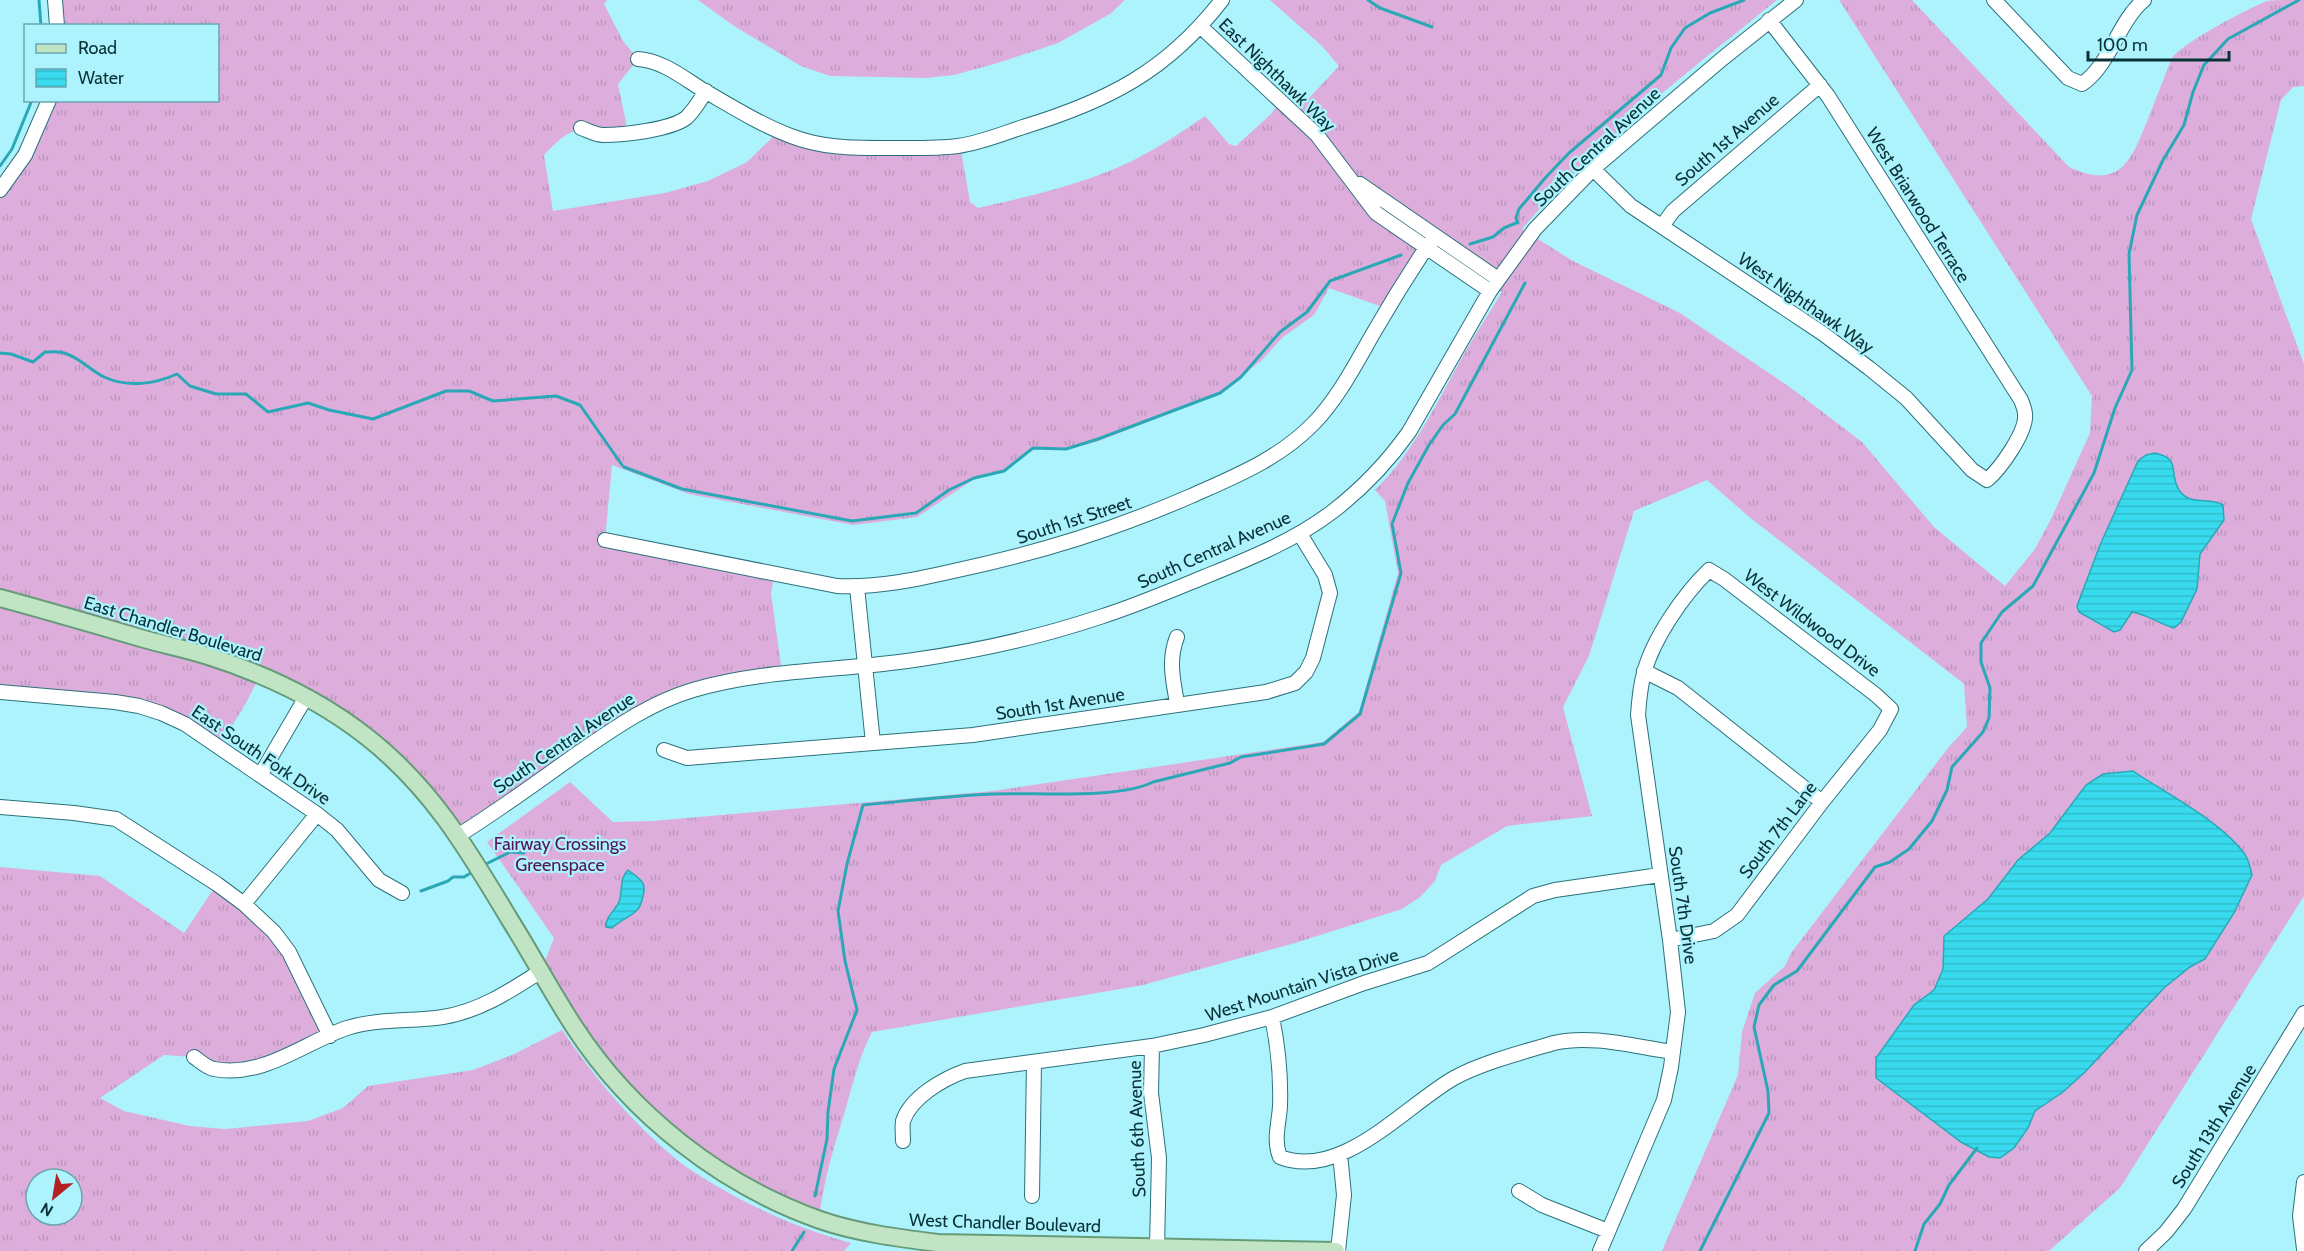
<svg xmlns="http://www.w3.org/2000/svg" width="2304" height="1251" font-family="Cabin,sans-serif">
  <defs>
    <pattern id="grass-tufts" width="24" height="20" patternUnits="userSpaceOnUse" patternTransform="scale(1.5)"><rect width="24" height="20" fill="#ddaedc"/><path d="M3 7l-1-3M5 7V3M7 7l1-3M15 17l-1-3M17 17v-4M19 17l1-3" fill="none" stroke="#bc96bd"/></pattern>
    <pattern id="water-rules" width="6" height="5" patternUnits="userSpaceOnUse" patternTransform="scale(1.5)"><rect width="6" height="5" fill="#38daed"/><path d="M0 2.5h6" fill="none" stroke="#30bccc"/></pattern>
  </defs>
  <rect width="100%" height="100%" fill="#adf3fd"/>
  <path fill="url(#grass-tufts)" fill-rule="evenodd" d="M55 0H607L604 4 623 41 638 59 618 84 626 122 625 133C582 128 576 121 544 155L553 211 665 193 708 181 747 162 779 131 826 146 960 145 970 202 978 208C1028 197 1088 183 1134 160 1159 147 1182 132 1205 116L1229 144 1236 146 1271 114 1281 100 1295 113 1339 66 1322 46 1270 0H1777C1688 72 1597 141 1522 229L1573 261 1680 313 1791 388 1862 442 1934 527 2005 586 2035 549 2052 517 2090 433 2092 396 1839 0H1912L2069 167C2121 191 2131 160 2148 119 2156 98 2164 78 2172 58 2184 42 2247 9 2267 1 2277 0 2293 0 2304 0V86L2293 87 2281 100 2251 219 2304 364V896L2120 1188 2049 1251H1662L1738 1075 1742 1032 1755 993 1785 966 1791 953 1948 748 1967 727 1964 684 1748 516 1707 480 1634 511 1589 656 1563 707 1592 816 1507 826 1441 865 1435 881 1420 897 1402 909 1295 943 1143 985 872 1032C859 1057 853 1084 845 1111 834 1147 823 1182 819 1220L751 1189 640 1108 541 971 554 938 487 842 570 782 613 822 653 821 993 791 1323 742 1359 712 1398 573 1385 501 1375 490C1416 450 1440 396 1468 347 1479 329 1491 310 1502 292L1430 242 1388 309 1329 288 1314 315 1283 337 1261 361 1215 396 1096 442 1064 450 1031 449 1003 471 973 480 917 517 853 525 689 494 612 465 605 540 775 573 771 593 782 673 668 699 459 835 368 738 260 675 246 703 219 747 161 713 0 692V190L49 101 218 100V26L57 25Z
    M698 0H1125L1110 14 1058 43 1001 62 954 75 926 78 830 76 801 66 734 26Z
    M0 867 100 876 184 933 217 884 274 932 330 1036 237 1070 194 1057 164 1055 100 1098 124 1111 190 1126 225 1129 308 1121 343 1108 368 1086 473 1070 512 1055 562 1030C594 1077 631 1122 676 1159 684 1166 693 1171 702 1177 748 1206 799 1229 851 1243L844 1251H0ZM36 1179H72V1215H36Z"/>
  <path fill="url(#water-rules)" stroke="#2aa8b6" stroke-width="1.5" d="M2155 453C2182 459 2168 472 2179 490 2190 507 2209 496 2223 505L2224 520 2200 554 2197 589 2181 622 2174 628C2159 624 2147 614 2132 612L2120 630 2114 632 2079 612 2077 606 2100 545 2138 461 2146 455Z
    M2133 771C2167 794 2220 821 2244 853 2249 859 2250 868 2252 875L2234 913 2205 959 2190 967 2164 988 2085 1072 2063 1092 2035 1111 2028 1128 2014 1148 2000 1158 1989 1157 1961 1142 1876 1078V1058L1914 1005 1934 990 1943 969 1944 936 1988 899 2018 860 2050 833 2086 785 2103 774Z
    M628 870C641 880 648 882 642 900 641 904 639 909 635 912 628 918 619 921 612 928L606 927C605 917 615 911 619 902 623 891 619 878 628 870Z"/>
  <g fill="none" stroke-linecap="round" stroke-linejoin="round">
    <path stroke="#2aa8b6" stroke-width="3" d="M39 0 41 26
      M1368 0 1380 8 1432 27
      M0 166 12 149 32 100
      M1518 223 1516 218 1519 209 1546 177 1569 153 1661 75 1671 48 1685 28 1710 13 1744 0
      M1470 244 1493 237 1504 228 1516 223
      M0 353 11 354 33 362 45 352C51 352 58 351 64 353 79 357 90 370 104 377 128 388 155 384 177 374L190 386 216 394H246L268 412 308 403 329 410 373 419 446 391H469L493 401 556 396 580 405 622 465
      M624 467 682 489 852 521 916 513 949 490 974 478 1004 471 1033 448 1066 449 1098 439 1220 393 1241 377 1280 332 1307 312 1330 281 1401 255
      M482 866 510 852 524 853
      M421 891 448 881 453 877H464L474 871
      M815 1196 827 1139 828 1112 834 1069 857 1010 845 961 838 911 847 864 863 805C906 801 949 796 992 794 1034 792 1117 800 1153 782L1230 763 1241 757 1324 744 1360 714 1401 573 1392 524 1408 483 1429 445 1443 425 1455 414 1525 283
      M792 1251 804 1232
      M1700 1251 1769 1113 1768 1091 1754 1027 1759 1005 1774 985 1797 971 1875 867 1890 862 1909 849 1932 821 1947 790 1952 767 1983 732 1989 718 1990 688 1981 662V643L2002 612 2033 586 2094 473 2115 408 2132 370 2129 254 2137 215 2163 160 2184 125 2193 92 2204 65 2228 39 2299 0
      M1915 1251 1924 1224 1940 1204 1949 1185 1977 1148"/>
    <g stroke="#2b717b" stroke-width="16">
      <path id="minor" d="M55 0 57 26
        M1994 0 2068 78 2082 84C2111 64 2117 23 2144 0
        M1201 27 1317 135 1376 213 1490 291
        M638 59C663 61 682 77 703 90 731 106 761 125 791 136 821 148 853 148 885 148 909 148 934 149 958 146 980 143 1002 134 1023 127 1108 101 1167 71 1222 0
        M581 128C587 130 596 135 603 135 623 135 670 130 686 118 694 111 700 100 706 91
        M1593 169 1631 206 1822 333 1869 368 1906 398 1972 470 1987 480C2000 469 2027 432 2025 414 2025 410 2023 405 2021 400L1828 96 1769 20
        M1360 184 1498 279
        M0 190 25 155 49 100
        M1662 226 1673 211 1820 85
        M605 540 837 586C878 588 919 579 958 570 1041 552 1113 530 1191 496 1236 476 1279 459 1314 423 1339 397 1356 363 1374 332 1393 299 1413 267 1434 236
        M857 587 873 743
        M1177 637C1168 660 1173 680 1177 703
        M1644 671 1678 688 1822 802
        M0 692 115 702 139 706 161 713 185 724 317 814 337 830 379 880 402 893
        M664 750 687 758 973 735 1266 692 1295 683 1306 672 1313 658 1330 593 1325 575 1300 534
        M261 774 306 697
        M0 807 74 813 116 819 217 884 244 904 274 932 289 952 330 1036
        M459 835C501 809 541 779 581 751 616 727 652 702 693 690 764 669 840 671 914 660 977 651 1040 637 1100 617 1135 606 1170 591 1204 577 1248 559 1294 541 1332 512 1362 489 1387 463 1409 432L1490 291 1535 229 1593 169 1722 59 1796 0
        M244 904 317 814
        M1272 1017C1278 1046 1281 1076 1280 1106 1279 1124 1273 1140 1280 1157 1341 1181 1405 1106 1454 1078 1481 1063 1523 1052 1554 1043 1592 1034 1635 1047 1673 1052
        M1152 1046 1151 1093 1159 1158 1157 1247
        M194 1057C200 1061 207 1068 214 1069 264 1078 303 1043 347 1028 378 1018 411 1022 443 1017 480 1011 510 991 541 971
        M903 1141C903 1135 902 1127 903 1121 911 1097 943 1079 965 1071L1152 1046 1204 1035 1272 1017 1364 983 1428 963 1533 896 1555 890 1660 875
        M2304 1182 2300 1216 2304 1249
        M1519 1191 1542 1205 1608 1231
        M1032 1196 1034 1062
        M1338 1251 1344 1195 1340 1154
        M1600 1251 1664 1100 1671 1067 1678 1012 1670 940 1638 715C1639 701 1640 687 1644 673 1653 639 1683 595 1709 570L1724 579 1876 695 1891 709 1880 730 1822 802 1737 915 1714 931 1670 940
        M2146 1251 2166 1232 2184 1209 2304 1013"/>
    </g>
    <g stroke="#659b79" stroke-width="20">
      <path id="major" d="M0 598C48 611 96 625 144 639 165 645 187 649 208 656 265 674 320 700 367 737 432 788 468 850 510 920 532 955 552 993 575 1028 632 1115 721 1185 820 1220 858 1233 898 1238 938 1243L1336 1251"/>
    </g>
    <use href="#minor" stroke="#fff" stroke-width="14"/>
    <use href="#major" stroke="#c1e5c4" stroke-width="16"/>
  </g>
  <g text-anchor="middle" dominant-baseline="central" stroke-width="4.5" stroke-linejoin="round" paint-order="stroke">
    <g font-size="18" fill="#093237" stroke="#adf3fd">
      <text transform="translate(1277 75) rotate(44)">East Nighthawk Way</text>
      <text transform="translate(1727 140) rotate(-41)">South 1st Avenue</text>
      <text transform="translate(1597 147) rotate(-43)">South Central Avenue</text>
      <text transform="translate(1918 205) rotate(58)">West Briarwood Terrace</text>
      <text transform="translate(1806 303) rotate(35)">West Nighthawk Way</text>
      <text transform="translate(1074 520) rotate(-18)">South 1st Street</text>
      <text transform="translate(1214 550) rotate(-24)">South Central Avenue</text>
      <text transform="translate(1812 623) rotate(37)">West Wildwood Drive</text>
      <text transform="translate(173 629) rotate(17)">East Chandler Boulevard</text>
      <text transform="translate(1060 704) rotate(-9)">South 1st Avenue</text>
      <text transform="translate(564 743) rotate(-34)">South Central Avenue</text>
      <text transform="translate(261 755) rotate(34)">East South Fork Drive</text>
      <text transform="translate(1778 830) rotate(-53)">South 7th Lane</text>
      <text transform="translate(1683 905) rotate(82)">South 7th Drive</text>
      <text transform="translate(1302 985) rotate(-18)">West Mountain Vista Drive</text>
      <text transform="translate(2214 1126) rotate(-58)">South 13th Avenue</text>
      <text transform="translate(1137 1129) rotate(-92)">South 6th Avenue</text>
      <text transform="translate(1005 1223) rotate(2)">West Chandler Boulevard</text>
    </g>
    <g font-size="18" fill="#551457" stroke="#adf3fd">
      <text x="560" y="844">Fairway Crossings<tspan x="560" dy="21">Greenspace</tspan></text>
    </g>
  </g>
  <rect x="24" y="24" width="195" height="78" fill="#adf3fd" stroke="#6ba6ae" stroke-width="1.5"/>
  <rect x="36" y="44" width="30" height="9" fill="#c1e5c4" stroke="#6ba6ae" stroke-width="1.5"/>
  <text x="78" y="54" font-size="18" fill="#093237">Road</text>
  <rect x="36" y="69" width="30" height="18" fill="url(#water-rules)" stroke="#6ba6ae" stroke-width="1.5"/>
  <text x="78" y="84" font-size="18" fill="#093237">Water</text>
  <g transform="translate(54 1197) rotate(210)"><circle r="28" fill="#adf3fd" stroke="#6ba6ae" stroke-width="1.5"/>
  <path d="M0-4.5L10 22L0 15L-10 22Z" fill="#b22120"/>
  <text y="-9" font-size="16" font-weight="bold" text-anchor="middle" fill="#093237">N</text>
  </g>
  <path d="M2088 51v9h141v-9" fill="none" stroke="#093237" stroke-width="3"/>
  <text x="2097" y="51" font-size="18" fill="#093237" stroke="#adf3fd" stroke-width="4.5" paint-order="stroke">100 m</text>
</svg>
